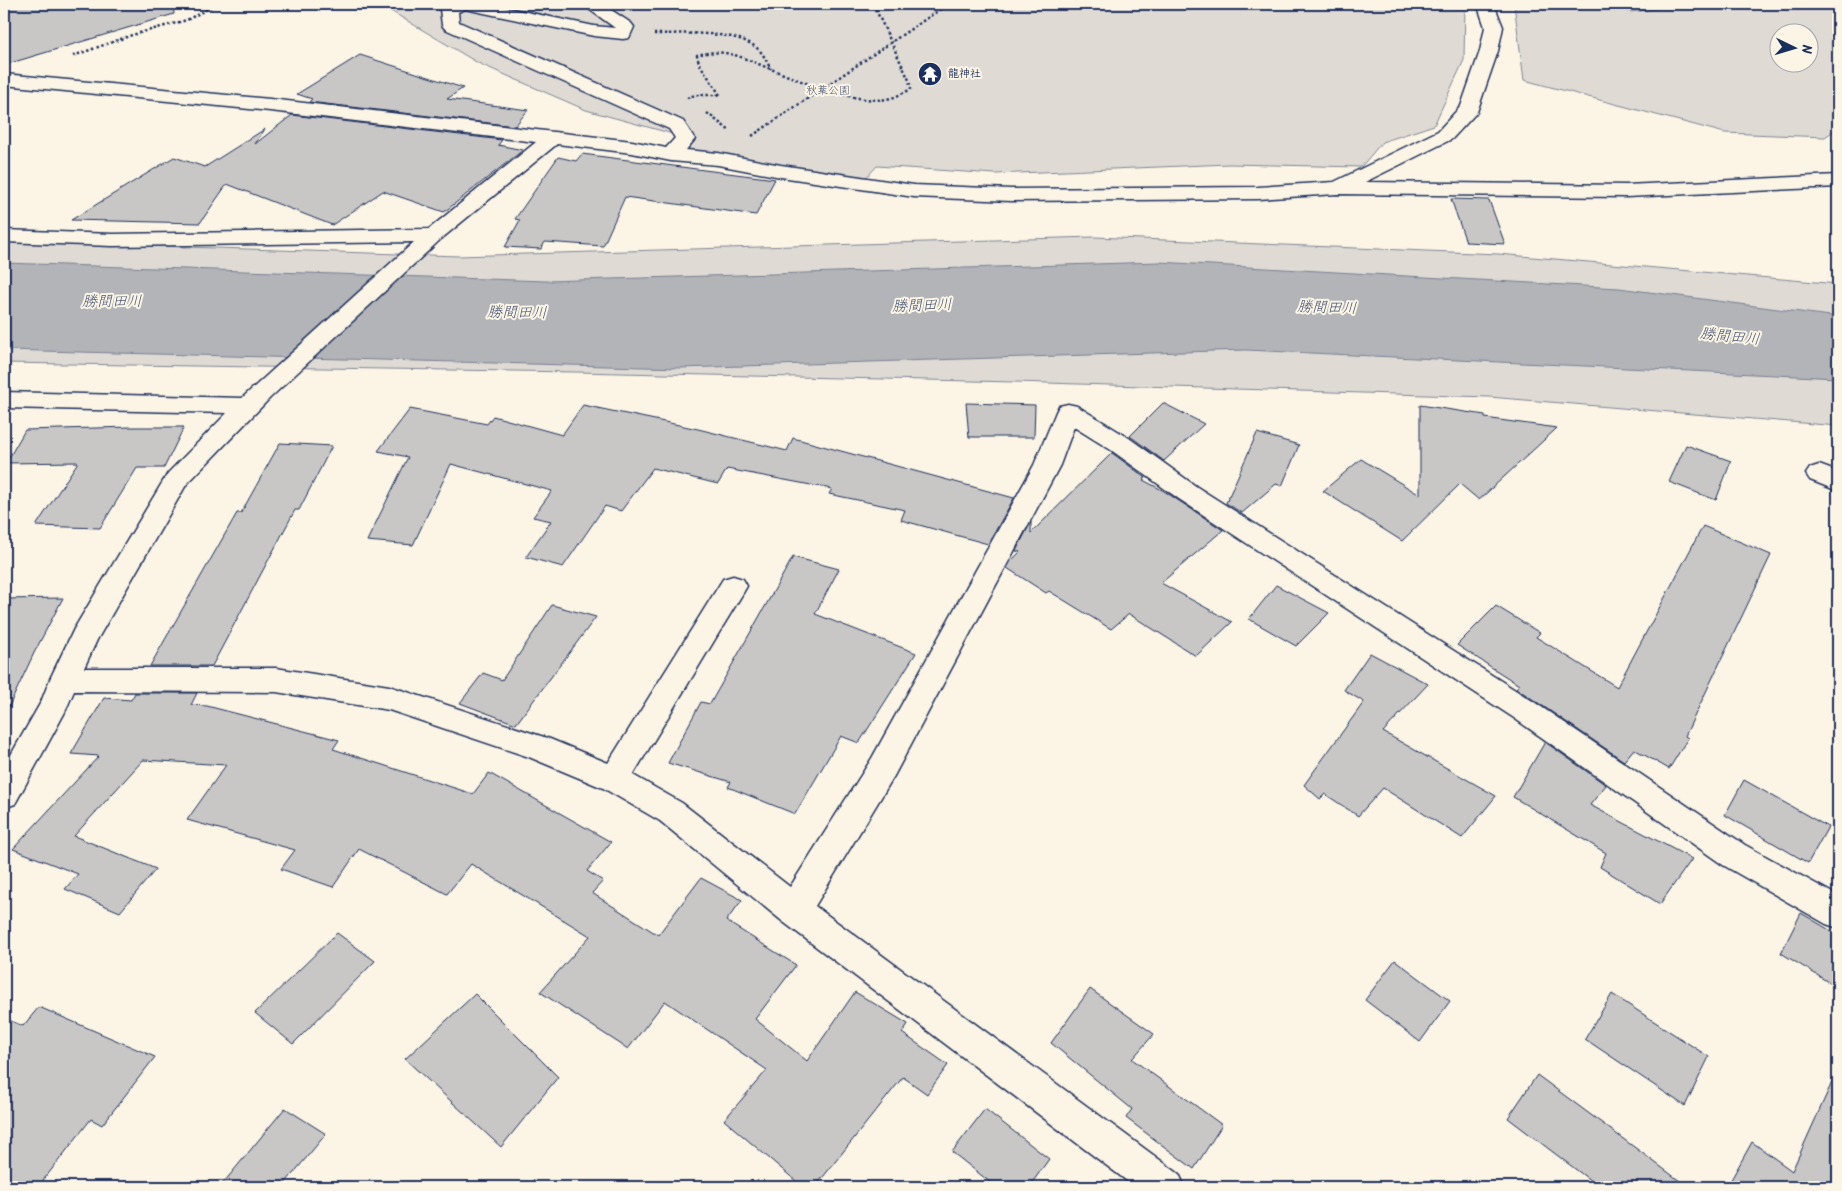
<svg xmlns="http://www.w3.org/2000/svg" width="1842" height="1191" font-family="Kalam,'Klee One',sans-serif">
  <rect width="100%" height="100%" fill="#fcf5e5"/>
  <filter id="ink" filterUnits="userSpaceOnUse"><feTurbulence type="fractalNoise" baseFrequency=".02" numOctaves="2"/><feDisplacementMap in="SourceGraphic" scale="10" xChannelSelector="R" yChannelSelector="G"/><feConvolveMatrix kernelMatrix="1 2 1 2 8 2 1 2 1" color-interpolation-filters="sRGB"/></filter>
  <g filter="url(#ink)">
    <path fill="#dfdbd4" stroke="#7d8599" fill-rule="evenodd" d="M379 4H1465L1464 60 1434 125 1382 142 1361 167 1229 164 995 174 877 166 861 183 671 155 684 137 586 110 478 63Z
      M1514 4H1606L1631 12 1681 6 1680 4H1838V128L1825 137 1725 133 1524 80ZM1780 32H1810V62H1780Z
      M1094 237 1498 254 1838 284V426L1489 397 1015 382 576 372 4 363V241L459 256Z"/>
    <path fill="#b2b4b8" stroke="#767f94" d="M1159 262 1619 288 1838 317V378L1246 350 681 368 4 350V263L546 281Z"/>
    <path fill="#c8c7c6" stroke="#1b2f5e" d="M4 4H173L174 14 4 65Z
      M360 55 463 88 447 99 528 110 515 126 309 102 312 99 297 94Z
      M292 115 502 140 498 145 523 150 444 212 383 191 332 225 227 184 200 223 71 220 174 157 205 167 265 129 255 144Z
      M582 154 704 170 775 179 756 215 625 197 603 246 545 242 541 249 505 247 520 220 515 219 558 157 576 161Z
      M1451 199 1489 200 1505 244 1466 242Z
      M966 403 1035 405 1034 437H969Z
      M1163 403 1204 424 1164 461 1130 436Z
      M583 405 698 429 787 451 793 438 1014 498 988 544 901 520 905 510 829 494 832 489 727 469 718 484 653 468 621 511 605 506 563 567 526 557 551 521 533 517 552 491 451 464 413 545 367 541 408 457 378 451 410 409 487 424 493 416 562 435Z
      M1420 405 1485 415V418L1557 428 1479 500 1460 484 1402 541 1323 491 1361 459 1420 495Z
      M131 427H184L164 468H137L100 528 36 526 78 462 6 463 25 430Z
      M1257 433 1299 445 1282 486 1276 484 1242 513 1226 503Z
      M280 443 332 446 299 510H295L212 666H150L237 513H241Z
      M1686 445 1731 461 1716 500 1669 482Z
      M1112 453 1146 478 1143 480 1164 491 1223 530 1161 583 1232 622 1196 656 1129 614 1111 629 1049 591 1046 593 1007 568 1011 561 1020 552 1016 551 1031 522V533Z
      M1703 526 1771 555 1685 736 1688 738 1669 769 1634 749 1624 761 1516 688 1519 685 1457 645 1496 606 1540 633 1536 637 1617 687Z
      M793 557 839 569 815 614 916 653 859 743 841 736 795 814 728 787 731 782 668 763 701 702 710 704Z
      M1276 585 1329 613 1296 646 1249 619Z
      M63 598 34 653 4 717V599Z
      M552 605 596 617 516 724 460 703 483 673 502 680Z
      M1370 653 1428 684 1383 732 1496 796 1462 838 1383 788 1358 816 1325 794 1320 799 1304 785 1364 702 1344 690Z
      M135 693H197L191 705 207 706 339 740 333 749 473 794 489 773 611 842 587 871 603 881 592 893 658 935 701 878 742 900 726 921 796 965 755 1019 807 1061 855 992 908 1024 902 1033 948 1065 927 1094 903 1077 815 1187H803L724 1120 767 1070 665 1001 628 1049 540 992 590 936 471 864 447 894 359 849 333 887 281 869 295 850 187 820 226 765 143 760 74 836 156 869 120 912 65 889 78 874 13 849 99 756 71 754 104 698 131 700Z
      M1545 742 1606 785 1590 805 1692 859 1660 904 1600 867 1606 853 1513 797Z
      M1744 780 1828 827 1808 863 1725 815Z
      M1801 913 1838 935V988L1781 953Z
      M337 933 375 961 293 1044 255 1013Z
      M1395 960 1450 1001 1420 1042 1365 1000Z
      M1090 989 1154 1034 1132 1059 1222 1125 1194 1169 1126 1118 1132 1109 1051 1043Z
      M475 994 558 1077 501 1147 405 1059Z
      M1612 994 1709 1057 1685 1106 1585 1039Z
      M39 1007 155 1057 102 1125 91 1119 38 1187H4V1018L23 1026Z
      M1838 1069V1187H1727L1752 1142 1792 1171Z
      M1537 1075 1688 1187H1599L1508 1118Z
      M285 1108 326 1134 282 1187H220Z
      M985 1109 1049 1159 1029 1187H996L952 1152Z"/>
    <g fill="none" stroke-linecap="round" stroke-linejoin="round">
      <g stroke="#1b2f5e" stroke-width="3">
        <path id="minor" d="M448 4H488L594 26 615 28 582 4H602L631 23 634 27 629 38 623 39 594 36 465 9 458 12 459 22 683 121 695 139 686 150 718 153 781 165 914 185 1011 189 1258 187 1334 182 1438 131 1461 106 1480 51 1485 27 1477 4H1494L1503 27 1498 51 1477 112 1452 139 1365 182 1626 185 1838 175V187L1626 197 1337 194 1258 199 1011 201 914 197 781 177 718 165 671 161 632 153 557 144 441 239 270 398 186 485 97 640 84 668H276L389 686 550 739 608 763 723 579 733 576 743 579 747 586 743 593 633 775 682 803 790 887 872 758 1034 465 1056 412 1059 406 1068 404 1077 406 1129 438 1197 487 1534 702 1745 845 1838 896V928L1826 924 1723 865 1514 718 1179 499 1111 450 1074 427 1060 465 894 776 815 906 1179 1174 1185 1187H1135L782 921 660 821 603 788 529 757 389 710 276 692 74 691 65 712 15 804 4 808V767L41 702 50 679 74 629 168 473 227 413 4 408V392L242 398 414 242 112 246 4 242V230L112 234 429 229 536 142 270 111 4 85V74L270 99 632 141 666 148 675 138 669 129 445 29 442 25 440 9 443 5Z
          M1819 465 1838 472V491L1810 480 1806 474 1810 468Z"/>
      </g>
      <path stroke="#1b2f5e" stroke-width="2.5" stroke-dasharray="2.5 2.5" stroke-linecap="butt" d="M654 34C681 34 737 29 758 49 764 54 767 63 771 69
        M73 56 132 35 187 20 216 4
        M720 95 699 63 697 55C727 47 744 59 771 69 801 81 855 104 886 99 895 98 903 93 911 89L909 80 875 8 869 4
        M687 98 695 95H719
        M707 113 730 131
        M752 136 948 4"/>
      <use href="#minor" fill="#fcf5e5" fill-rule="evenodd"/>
    </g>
  </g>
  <defs>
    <g id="temple-disc" transform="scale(1.25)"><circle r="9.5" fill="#1b2f5e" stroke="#fcf5e5"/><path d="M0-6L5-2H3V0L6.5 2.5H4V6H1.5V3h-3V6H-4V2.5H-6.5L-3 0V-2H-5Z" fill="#fff"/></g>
  </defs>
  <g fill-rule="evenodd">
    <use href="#temple-disc" x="930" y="74"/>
  </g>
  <g text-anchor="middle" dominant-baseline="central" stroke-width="4" stroke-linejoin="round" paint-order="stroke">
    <g font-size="11" font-weight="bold" fill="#1b2f5e" stroke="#fcf5e5" text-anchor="start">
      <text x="948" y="74">龍神社</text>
    </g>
    <g font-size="11" fill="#425176" stroke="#fcf5e5">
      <text x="828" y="91">秋葉公園</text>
    </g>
    <g font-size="15" font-style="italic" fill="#485779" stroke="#fcf5e5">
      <text x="112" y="302">勝間田川</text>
      <text transform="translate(922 306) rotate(-2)">勝間田川</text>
      <text transform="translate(1327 308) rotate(2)">勝間田川</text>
      <text transform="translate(517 313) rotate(1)">勝間田川</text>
      <text transform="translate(1730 337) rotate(6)">勝間田川</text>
    </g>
  </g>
  <rect width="1842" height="1191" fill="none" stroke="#fcf5e5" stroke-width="20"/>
  <rect x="10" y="10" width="1822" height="1171" fill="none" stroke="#1b2f5e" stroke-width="2" filter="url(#ink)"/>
  <g transform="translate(1794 48) rotate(95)"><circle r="24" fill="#fcf5e5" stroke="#a2a6af"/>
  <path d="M0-4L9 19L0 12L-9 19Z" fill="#1b2f5e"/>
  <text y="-8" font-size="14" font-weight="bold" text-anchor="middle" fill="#1b2f5e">N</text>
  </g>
</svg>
